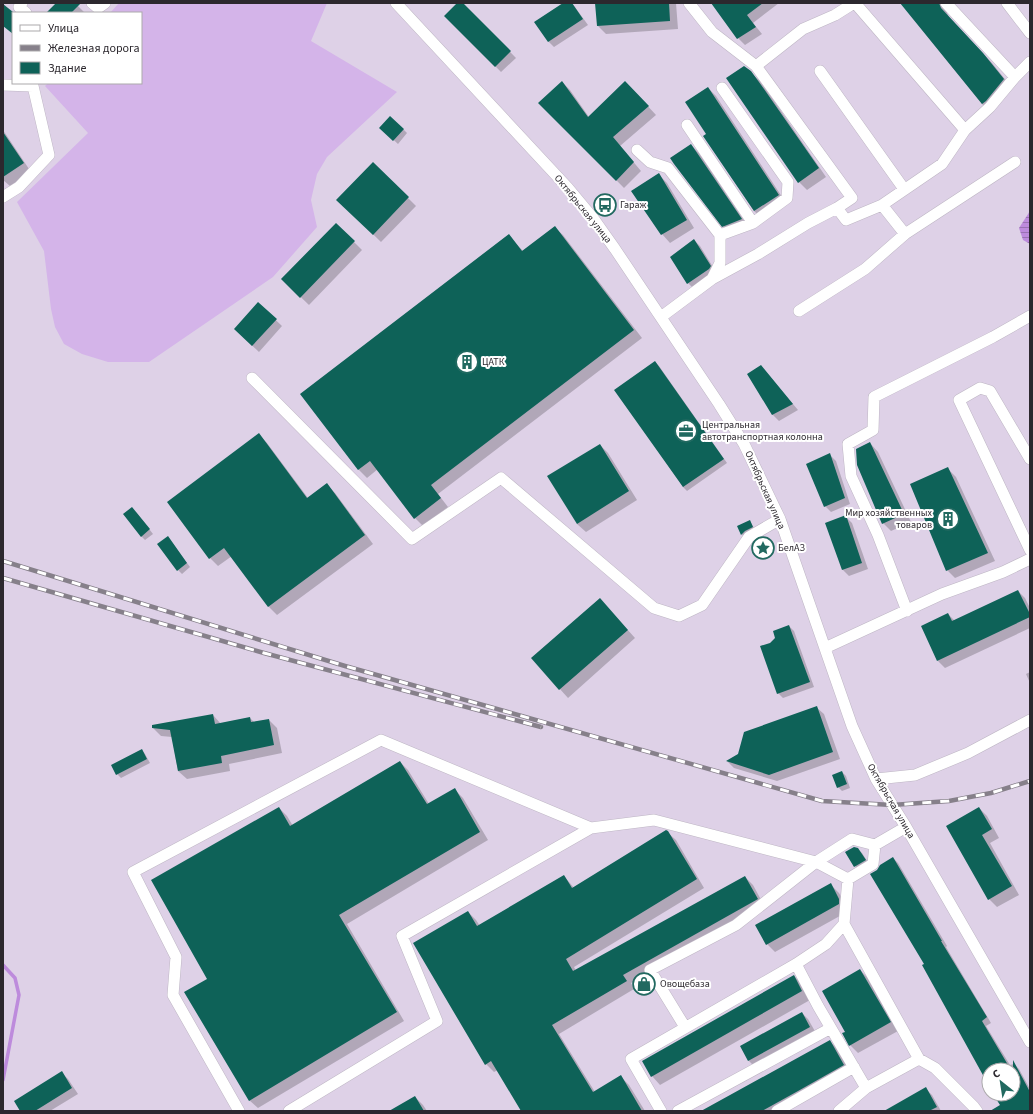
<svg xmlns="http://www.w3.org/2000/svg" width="1033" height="1114" font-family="'Source Sans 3',sans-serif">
  <defs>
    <pattern id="water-rules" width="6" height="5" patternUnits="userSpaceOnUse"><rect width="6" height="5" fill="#bd8bdc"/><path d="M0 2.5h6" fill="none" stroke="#9a72b3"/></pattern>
  </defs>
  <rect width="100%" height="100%" fill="#e7deed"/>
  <path fill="#ded1e7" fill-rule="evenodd" d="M3 3H1030V1111H3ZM13 13H141V83H13ZM989 1070H1013V1094H989Z"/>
  <path fill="#d4b4e9" d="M119 3H327L311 41 397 92 327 157 317 174 311 200 317 227 273 277 149 362H108L82 354 64 344 55 327 51 309 44 251 17 202 88 133 45 86 48 83H141V13H110Z"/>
  <path fill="url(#water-rules)" d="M1030 211V244L1023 240 1019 228Z"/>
  <path fill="#0003" d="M57 3H75L84 12 83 13H47Z
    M459 3H462L516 58 501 72 446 16Z
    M564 3H572L588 25 554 47 548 41Z
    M596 3H676L678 29 606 34 598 26Z
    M712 3H779L753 23 762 34 745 45 738 38Z
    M901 3H943L948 9 947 13 949 17 992 63 1012 88 991 112 982 104Z
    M750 72 759 80 772 98 826 177 807 190 799 182Z
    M562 82 570 90 589 117 633 90 656 115 620 146 641 171 624 188 540 103Z
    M708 88 716 96 786 203 763 219 754 211 704 136 708 134Z
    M403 129 407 133 398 144 384 131Z
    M3 130 31 172 10 186 3 180Z
    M691 145 699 153 749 228 731 234 723 226Z
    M373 163 416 206 381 242 338 200Z
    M659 175 667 183 694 228 670 243 662 234 632 191Z
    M336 224 362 250 309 305 282 279Z
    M554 227 563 235 642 338 438 494 448 507 423 526 415 518 378 469 367 478 359 470 301 394 508 235 523 251Z
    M694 240 700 246 716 272 694 289 688 283 672 257Z
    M258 303 282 326 259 352 241 335Z
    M655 362 659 366 727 463 687 491 683 487 616 390Z
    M767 373 798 410 779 421 773 415 749 374Z
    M259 435 267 443 308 498 326 484 335 493 373 544 277 615 269 607 232 556 218 566 210 558Z
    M870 443 878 452 911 522 891 531 883 523Z
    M600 445 608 453 637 500 586 532 577 524Z
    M830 455 836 461 850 504 831 512 825 506Z
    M948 469 956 477 995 561 955 578 947 570Z
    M136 512 153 534 145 540 141 536Z
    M846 517 852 523 868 569 849 576 843 570 826 523Z
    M750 521 754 528 743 536 738 526Z
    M171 541 190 567 182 574 178 570Z
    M1018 591 1025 598 1030 608V628L945 668 938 661 948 614 955 621Z
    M600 599 635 638 568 698 532 658Z
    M789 626 794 631 814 687 783 698 778 693 770 644Z
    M1030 672V683L1026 674Z
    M816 707 824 714 840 759 777 781 734 768 727 761Z
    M213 715 221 724 250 718 255 723 269 720 277 728 282 753 229 764 230 771 187 779 178 771 172 737 161 736 153 728Z
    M142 750 145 754 150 763 121 778 117 774Z
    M400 762 408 770 429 804 455 790 463 798 488 840 347 924 404 1021 258 1108 249 1100 279 808 287 816 293 826Z
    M842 772 846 776 850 788 842 791 838 787Z
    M979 808 987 816 999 838 990 843 1019 895 997 907 989 899 948 826Z
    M667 832 676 840 704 888 574 967 576 971 745 877 753 885 765 907 631 983 634 989 559 1034 595 1092 621 1077 629 1085 645 1111H523L498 1070 494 1072 486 1064 468 912 476 920 480 926 564 876 574 888Z
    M857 849 862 853 869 864 859 870 855 866 846 853Z
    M893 858 898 863 947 946 946 947 991 1023 986 1026 1010 1065 1014 1064 1019 1069 1030 1089V1111H992L1001 1106 994 1094H1013V1070H989V1084L925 965Z
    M830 884 839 893 847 908V912L775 952 767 944Z
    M860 970 868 978 898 1031 858 1053 850 1045 846 1032Z
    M794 976 802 984 810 1000 660 1085 652 1076 644 1061Z
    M802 1013 808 1019 816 1033 755 1067 749 1061 741 1047Z
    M830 1041 838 1050 852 1073 783 1111H703Z
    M62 1073 68 1079 78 1094 50 1111H21Z
    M926 1089 932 1095 941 1111H886Z
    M415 1097 423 1105 427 1111H391Z"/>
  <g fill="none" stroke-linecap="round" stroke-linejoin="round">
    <path stroke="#bd8bdc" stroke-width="3.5" d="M3 965 15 978 19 995 3 1080"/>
  </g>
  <path fill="#0e6258" d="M56 3H81L71 13H46Z
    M457 3H463L511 51 495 67 444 16Z
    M563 3H572L583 19 548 42 534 22Z
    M595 3H669L670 21 597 26Z
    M711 3H763L747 15 756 27 737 39Z
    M900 3H939L941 8 983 53 1004 79 986 101 982 104Z
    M3 4 13 12V34L3 26Z
    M744 66 751 71 764 89 819 168 798 183 726 78Z
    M562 81 588 117 625 81 649 106 613 137 634 162 616 181 538 103Z
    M708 87 779 195 754 211 703 136 706 134 685 102Z
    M390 116 404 129 393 141 379 128Z
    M3 132 24 163 3 177Z
    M691 144 742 219 722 227 674 164 670 158Z
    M373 162 409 197 373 235 336 200Z
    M659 173 687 220 661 235 631 191Z
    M336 223 355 241 300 298 281 279Z
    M555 226 634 330 431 485 441 498 414 519 370 461 358 470 300 394 509 234 522 251Z
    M694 239 711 266 709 269 687 284 670 257Z
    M258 302 277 319 252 346 234 329Z
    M655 361 724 459 683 487 614 390Z
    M761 365 793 404 772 415 747 374Z
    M259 433 307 498 327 483 365 535 268 607 224 548 209 559 167 502Z
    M870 442 904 514 882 524 857 465 856 449Z
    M600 444 629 491 577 524 547 476Z
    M830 453 845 498 824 507 806 464Z
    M948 467 988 553 946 571 910 484Z
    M132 507 150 529 141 537 123 514Z
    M846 515 862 563 842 570 825 523Z
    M750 520 753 527 745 531 741 535 737 526Z
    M168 536 187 563 177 571 157 544Z
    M1018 590 1030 614V617L937 661 921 626 948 613 952 621Z
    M600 598 628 630 559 690 531 658Z
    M789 625 810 682 777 694 760 646 770 643 775 638 773 631Z
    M817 706 833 752 769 775 726 761 738 754 744 732Z
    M213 714 215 724 250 717 251 722 269 719 274 745 221 756 222 763 178 771 170 730 152 728V725Z
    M142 749 147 759 116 775 111 765Z
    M400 761 427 804 455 788 480 832 339 915 397 1012 249 1101 184 992 207 979 151 880 279 807 290 826Z
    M842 771 847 784 837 788 832 775Z
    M979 807 992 829 982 835 1012 886 988 900 946 826Z
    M666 830 668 831 697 879 566 959 573 971 745 876 758 899 623 975 627 981 552 1025 593 1092 621 1075 642 1111H521L491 1061 485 1065 413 943 468 911 477 926 564 875 572 888Z
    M854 847 858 848 866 860 854 867 845 852Z
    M893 857 942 941H941L987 1017 982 1021 1011 1070H989V1086L922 965 924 964 870 874 877 870 880 865Z
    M831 883 839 899V904L766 945 755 925Z
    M860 969 891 1022 849 1046 842 1033 845 1032 822 991Z
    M794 975 802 991 651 1077 642 1061Z
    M802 1012 810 1027 748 1061 740 1046Z
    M830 1040 844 1065 798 1091 762 1111H701Z
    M1013 1060 1030 1092V1111H990L1000 1105 993 1094H1013Z
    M62 1071 72 1088 35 1111H20L14 1101Z
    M926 1087 937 1107 929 1111H884Z
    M415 1096 424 1111H389Z"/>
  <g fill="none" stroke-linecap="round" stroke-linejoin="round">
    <g stroke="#beb6c4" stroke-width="12">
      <path id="minor" d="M22 3 19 7 26 13
        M92 3 98 8 105 3
        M396 3 568 188 593 218 615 249 719 404 744 444 780 519 852 726 876 779 906 827 1030 1042
        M689 3 712 32 756 66
        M855 3 965 130
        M946 3 1015 77 1030 62
        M1007 3 1030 33
        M820 71 904 189
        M3 85 33 86
        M722 88 788 182 787 198 753 223
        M687 125 753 223 720 235
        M637 150 650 162 668 168 720 235V263L712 279 661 317
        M3 197 19 187 49 155 33 86
        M882 205 942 164 965 130 990 107 1015 77
        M837 208 852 198 756 66 803 29 835 15 854 3
        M712 279 758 254 808 223 837 208 846 220 882 205 905 234
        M799 311 865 269 905 234 1015 162
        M252 378 412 539 501 478 654 608 679 616 702 605 749 537 780 519
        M1030 459 990 391 980 388 959 400 1030 550
        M907 611 878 535 851 476 848 444 873 430 874 397 993 337 1030 316
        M825 648 942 594 1003 572 1030 559
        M876 779 915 775 968 753 1030 720
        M796 964 818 1006 866 1088 919 1059 844 924
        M685 1027 650 970 736 925 816 862 848 879 873 864 875 845
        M919 1059 935 1068 974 1107 977 1111
        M239 1111 173 995 176 957 133 872 381 740 591 828
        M289 1111 437 1021 402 936 591 828 654 820 816 862 852 839 875 845 906 827
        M661 1111 631 1059 796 964 826 944 844 924 848 879
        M678 1111 831 1028
        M777 1111 854 1067
        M839 1111 866 1088"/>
    </g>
    <use href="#minor" stroke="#fff" stroke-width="11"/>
    <g stroke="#86808a" stroke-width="4.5">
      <path id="rail" d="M3 561 345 666 822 801 892 805 949 801 991 793 1030 781
        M3 578 264 653 541 727"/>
    </g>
    <use href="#rail" stroke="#fff" stroke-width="3" stroke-dasharray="9" stroke-linecap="butt"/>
  </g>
  <defs>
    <g id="bus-ring" transform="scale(1.15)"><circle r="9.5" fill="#fff" stroke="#216960" stroke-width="1.5"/><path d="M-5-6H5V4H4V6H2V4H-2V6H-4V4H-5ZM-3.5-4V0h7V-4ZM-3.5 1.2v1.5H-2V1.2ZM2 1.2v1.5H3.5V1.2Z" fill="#216960"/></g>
    <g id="building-ring" transform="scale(1.15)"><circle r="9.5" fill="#fff" stroke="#216960" stroke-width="1.5"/><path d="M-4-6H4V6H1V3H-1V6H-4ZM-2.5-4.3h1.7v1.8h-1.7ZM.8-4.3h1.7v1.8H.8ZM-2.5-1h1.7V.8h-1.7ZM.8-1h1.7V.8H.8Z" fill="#216960"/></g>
    <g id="office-ring" transform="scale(1.15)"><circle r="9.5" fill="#fff" stroke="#216960" stroke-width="1.5"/><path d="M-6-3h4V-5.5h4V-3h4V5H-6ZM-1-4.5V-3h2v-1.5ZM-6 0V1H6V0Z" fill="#216960"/></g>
    <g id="sight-ring" transform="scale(1.15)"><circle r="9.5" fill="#fff" stroke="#216960" stroke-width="1.5"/><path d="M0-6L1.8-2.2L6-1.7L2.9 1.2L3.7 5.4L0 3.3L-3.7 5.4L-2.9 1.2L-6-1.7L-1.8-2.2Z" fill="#216960"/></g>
    <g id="shop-ring" transform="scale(1.15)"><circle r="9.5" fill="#fff" stroke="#216960" stroke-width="1.5"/><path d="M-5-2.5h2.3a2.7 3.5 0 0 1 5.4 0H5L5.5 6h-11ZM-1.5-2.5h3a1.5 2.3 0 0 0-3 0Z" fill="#216960"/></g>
  </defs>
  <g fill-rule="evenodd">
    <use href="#bus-ring" x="605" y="205"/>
    <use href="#building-ring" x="467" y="362"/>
    <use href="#office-ring" x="686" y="431"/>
    <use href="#building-ring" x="948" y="519"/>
    <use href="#sight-ring" x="763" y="548"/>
    <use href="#shop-ring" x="644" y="984"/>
  </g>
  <g text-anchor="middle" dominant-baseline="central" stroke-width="4" stroke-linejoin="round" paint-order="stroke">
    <g font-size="10" fill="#2c282e" stroke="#fff" text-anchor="start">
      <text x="620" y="205">Гараж</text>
      <text x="482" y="362">ЦАТК</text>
      <text x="702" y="425">Центральная<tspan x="702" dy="12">автотранспортная колонна</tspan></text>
      <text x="932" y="513" text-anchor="end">Мир хозяйственных<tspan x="932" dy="12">товаров</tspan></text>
      <text x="778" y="548">БелАЗ</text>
      <text x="660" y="984">Овощебаза</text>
    </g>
    <g font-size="10" fill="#2c282e" stroke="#fff">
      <text transform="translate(583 209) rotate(51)">Октябрьская улица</text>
      <text transform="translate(765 490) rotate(66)">Октябрьская улица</text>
      <text transform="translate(891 801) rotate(60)">Октябрьская улица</text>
    </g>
  </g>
  <rect width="1033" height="1114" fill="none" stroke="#2c282e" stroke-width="8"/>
  <rect x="12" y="12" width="130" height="72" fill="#ffffff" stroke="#aba9ab"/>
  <rect x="20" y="25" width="20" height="6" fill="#ffffff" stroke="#aba9ab"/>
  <text x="48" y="32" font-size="12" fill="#2c282e">Улица</text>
  <rect x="20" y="45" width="20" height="6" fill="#86808a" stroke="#aba9ab"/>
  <text x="48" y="52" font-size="12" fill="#2c282e">Железная дорога</text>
  <rect x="20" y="62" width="20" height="12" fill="#0e6258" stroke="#aba9ab"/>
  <text x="48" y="72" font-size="12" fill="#2c282e">Здание</text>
  <g transform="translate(1001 1082) rotate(330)"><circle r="19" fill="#ffffff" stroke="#aba9ab"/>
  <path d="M0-3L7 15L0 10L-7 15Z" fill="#216960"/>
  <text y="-6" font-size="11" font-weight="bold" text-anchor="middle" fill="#2c282e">С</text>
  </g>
</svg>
